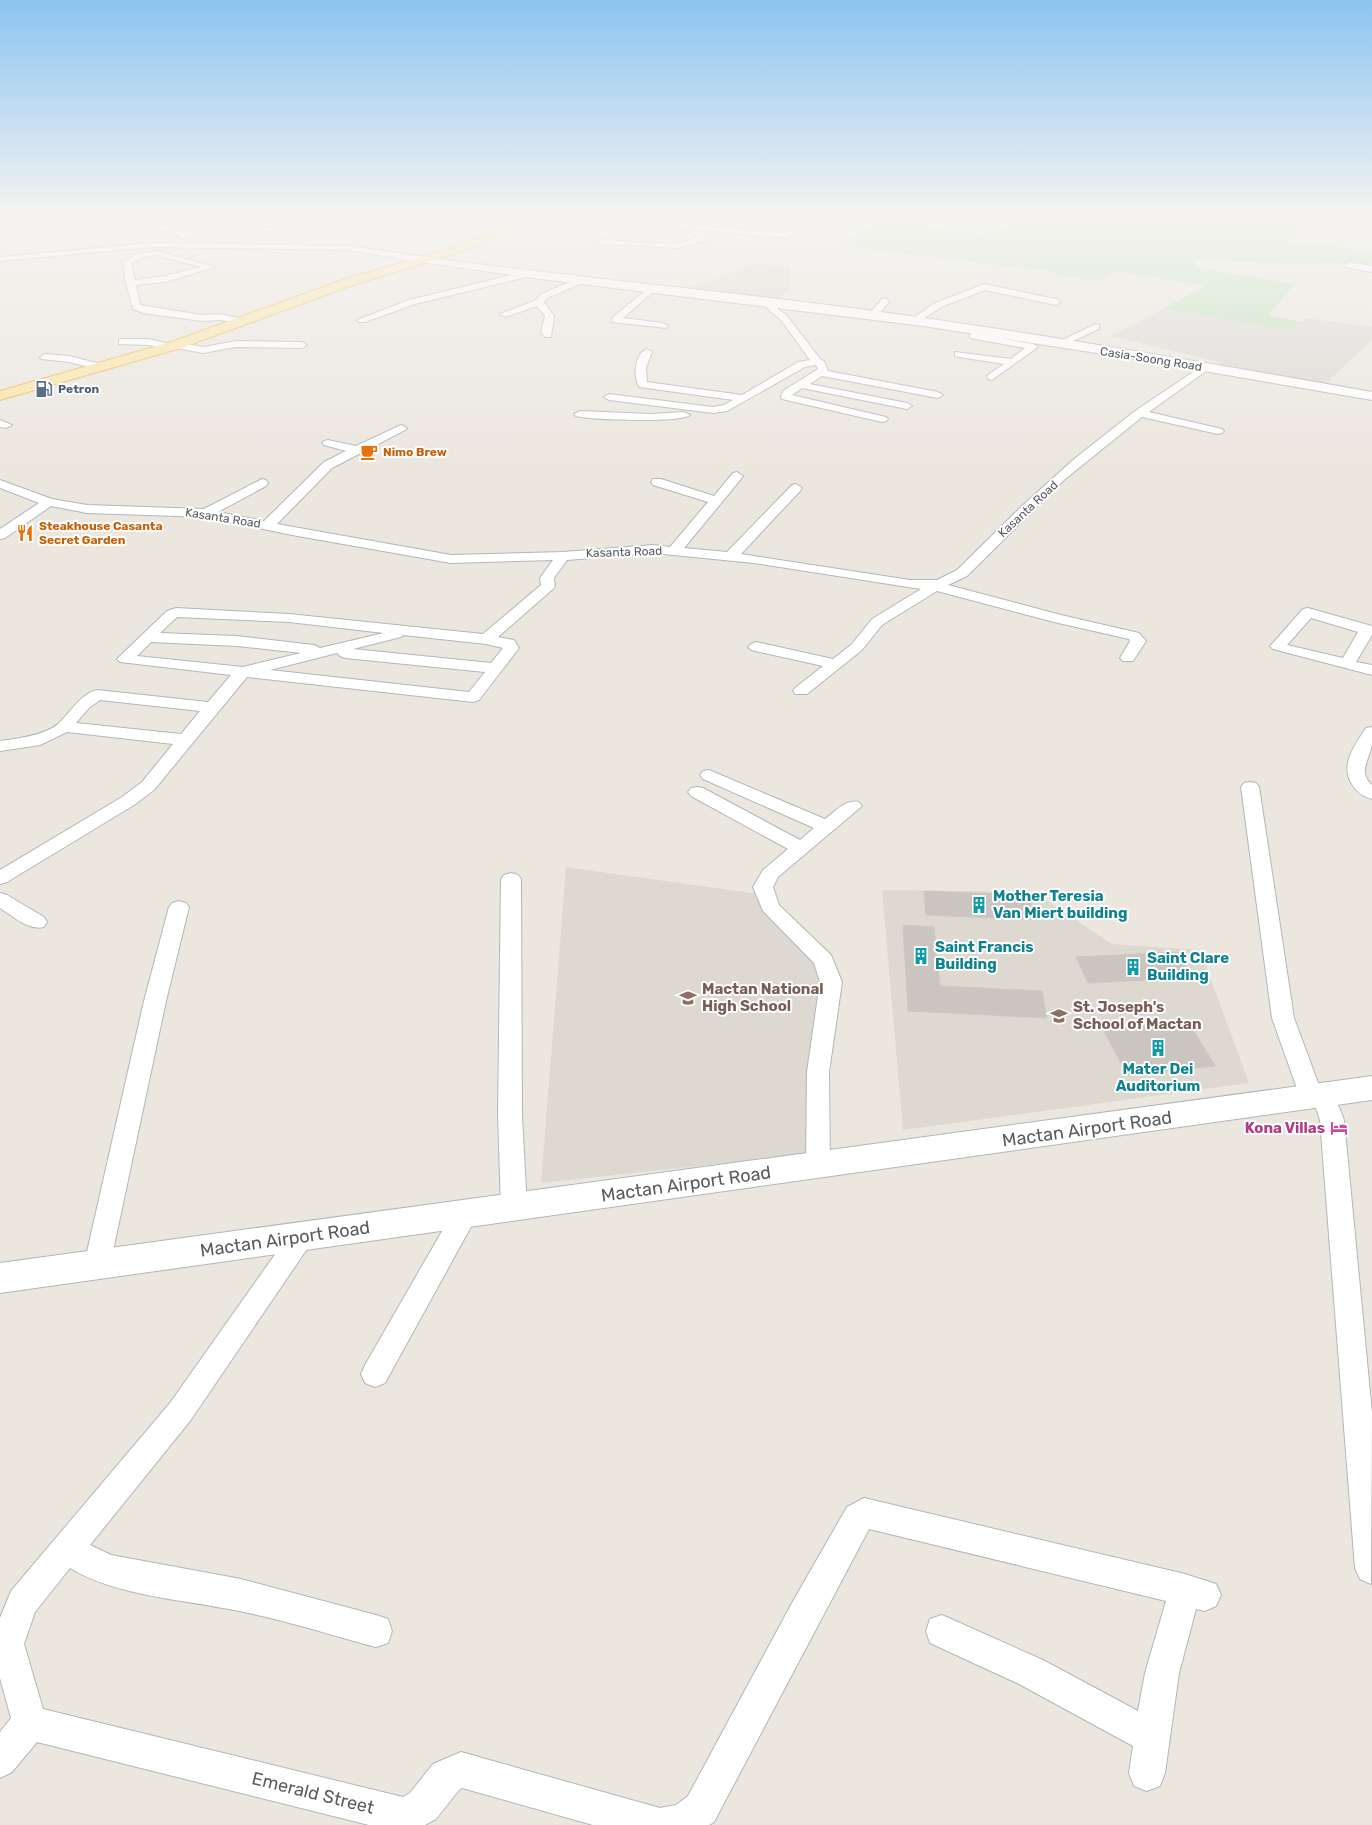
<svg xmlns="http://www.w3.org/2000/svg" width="1372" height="1825" font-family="Rubik,sans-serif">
  <rect width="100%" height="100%" fill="#ebe7df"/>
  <path fill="#dcd9d4" d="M1163 309 1289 331 1306 318 1372 327V340L1325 384 1216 367 1219 362 1111 336Z"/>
  <path fill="#ddd9d0" d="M754 264 790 266 789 290 777 300 685 289Z
    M566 867 758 894 824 967 811 1154 541 1183Z
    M882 890 1034 892 1112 944 1200 950 1249 1083 903 1130Z"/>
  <path fill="#c0e2bc" d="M1041 214H1198L1298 223 1302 225 1298 231 1283 241 1372 251V268L1327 262 1312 264 1193 260 1199 268 1295 284 1268 315 1301 322 1289 331 1163 309 1205 286 1115 271 1099 281 1051 275 1056 272 839 246 878 221 904 222 984 235Z"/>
  <path fill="#cbc5c1" stroke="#cfc8be" d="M924 891 1030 895 1035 920 926 915Z
    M903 925 934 927 940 986 1042 991 1047 1018 908 1011Z
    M1178 952 1191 978 1088 983 1076 957Z
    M1188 1021 1215 1066 1127 1075 1103 1029Z"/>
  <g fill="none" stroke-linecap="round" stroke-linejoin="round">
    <g stroke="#b2b6ba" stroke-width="2">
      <path id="street" d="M16 214H74L116 217 189 231 223 221 194 216 191 214C204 214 217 216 229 218 237 220 250 213 260 214L181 239 177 237 181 234C146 227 111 220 75 218 56 218 36 222 17 218Z
        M312 214H323L267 232 260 230Z
        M595 215 726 228 751 219 802 222 806 224 786 238 700 230 699 231 707 238 706 240 679 248 602 244 598 242 602 240 678 244 697 237 690 232V229L596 219 587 222 506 224 502 222 506 220 586 218ZM752 223 795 226 784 233 737 229Z
        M1322 218 1372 223V227L1325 222H1322Z
        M152 243 349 246 425 257 429 260 425 263 349 250 152 247 0 261V257Z
        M157 251 215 267 165 282 136 285 140 305 202 315 220 314 247 320V324L220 320 202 321 143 313 133 309 126 283 123 262 136 254ZM155 255H156L201 267 165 276 135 280 131 263 141 258Z
        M1348 262 1372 266V272L1345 267 1344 265Z
        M528 271 531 272V276L415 304 365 322H359L357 320 409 300Z
        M582 277 585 278V282L547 298 544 302 554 316 551 337H545L541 332 545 316 537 306 505 317 500 314 536 300 541 294Z
        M984 284 1056 299 1061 302 1056 305 985 290 941 307 917 323 914 324 909 321 935 303Z
        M651 286 654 287V291L623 318 663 323 668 326 666 328 612 322V318Z
        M764 298 787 316 821 360 824 361 828 371 938 392 943 395 938 398 822 376 810 384 907 403 912 406 907 409 802 388 792 395 886 417 888 419 886 421 882 422 782 399 781 397 783 391 818 369 816 365 805 367 727 411 713 413 609 400 604 397 609 394 713 407 724 405 733 400 639 387C633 377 634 354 647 349L652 352 646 368 647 382 742 395 798 362 810 360 781 320 761 303 759 301Z
        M885 298 890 301 888 303 876 317H870V313L882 299Z
        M1096 324 1099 325V329L1062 346 1059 347 1054 344Z
        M973 333 1033 344 1038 347 992 380 988 379 987 377 988 375 1004 364 959 357 955 356V352L1011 359 1025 348 970 338V334Z
        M122 339H148L171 344 176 342 203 347 236 341 302 342 307 345 302 348 236 347 203 353 175 348 170 350 148 345 119 344V340Z
        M45 354 69 356 105 365 106 367 101 370 69 362 41 359 40 357Z
        M1205 364 1210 367 1209 369 1149 412 1222 429 1224 431 1222 433 1218 434 1142 417 1064 480 967 576 948 585 1061 615 1139 633 1146 641 1133 661H1123L1120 658 1130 641 1129 639 1054 622 937 591 882 625 862 650 807 694H795L793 691 795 688 823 666 751 650 748 647 751 644 756 642 833 659 852 644 872 619 921 589 754 563 653 553 567 560 554 578 555 586 553 589 498 637 514 640 519 648 479 700 473 702 247 677 154 790 134 805 7 882 0 884V870L122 797 142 782 173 744 67 732 40 745 0 751V741C16 739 47 735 59 723 72 711 79 695 97 690L208 702 231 675 120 662 117 659 120 656 167 611 176 608 289 614 483 634 541 585 540 578 553 560 451 563 292 535 206 517 87 513 51 506 5 538 0 539V529L39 503 0 488V480L52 499 87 505 204 509 262 479 266 480 268 483 266 486 218 512 264 521 324 462 346 451 324 445 322 443 324 441 328 440 356 446 401 425 407 428 405 430 332 468 277 524 451 555 563 552 653 545 670 547 708 502 653 485 651 482 653 479H661L714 496 733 473 737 472 743 476 741 479 684 548 727 552 792 485 796 484 802 488 800 491 741 554 910 580H937L957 570 1022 506 1073 460 1135 411ZM177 617 289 622 384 633 320 648 314 645 237 636 160 633ZM403 635 486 644 503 648 491 663 353 649 401 637ZM151 642 237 646 301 653 243 667 137 656ZM337 653 340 656 345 658 485 672 469 692 270 670ZM100 700 200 711 181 734 76 723 89 708Z
        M580 411 651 414 684 412 690 415C681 423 591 420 576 416L574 414Z
        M0 420 12 425 6 428 0 427Z
        M1308 608 1372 626V635L1356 662 1372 665V675L1273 649 1270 646 1273 643 1303 609ZM1311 618 1358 632 1343 658 1287 645Z
        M1372 727C1372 732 1372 738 1372 744 1370 759 1357 772 1372 785V799C1364 797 1358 793 1353 786 1339 766 1354 746 1366 728Z
        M709 770 825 819C836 811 845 799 859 802L862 806 778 877 773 887 779 905 831 955 842 982 829 1072 830 1166 827 1173 818 1175 809 1173 806 1166 807 1072 820 982 814 963 763 911 753 887 763 870 788 849 691 796 688 792 691 788 697 787 703 788 800 840 814 828 703 779 700 775 703 771Z
        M1250 782 1256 783 1259 787 1294 1018 1320 1088 1324 1086 1332 1089 1344 1120 1372 1413 1371 1584 1360 1579 1355 1568 1320 1120 1315 1105 1304 1103 1300 1097 1272 1018 1241 787 1244 783Z
        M511 873 518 875 521 879 522 1115 527 1208 523 1215 514 1218 505 1215 501 1208 498 1115 501 879 504 875Z
        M0 893 7 895 44 917 47 922 44 927C28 931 13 916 0 908Z
        M179 901 186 903 189 907 166 1001 110 1265 106 1273 97 1276 88 1273 84 1265 144 1001 169 907 172 903Z
        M465 1204 474 1207 478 1214 385 1383 375 1387 365 1383 361 1374 365 1365 456 1207Z
        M302 1226 311 1229 315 1236 311 1243 190 1421 90 1545 111 1555 241 1579 376 1615 388 1619 392 1631 388 1643 376 1647C331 1635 285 1620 239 1611 187 1600 115 1596 70 1568L35 1612 24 1644 43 1709 403 1797 410 1793 433 1764 461 1752 660 1808 676 1805 688 1796 792 1603 847 1507 864 1498 1185 1574 1216 1584 1221 1595 1216 1606 1205 1611 1196 1609 1179 1673 1165 1773 1160 1786 1147 1791 1134 1786 1129 1773 1133 1746 1019 1684 930 1643 926 1631 930 1619 942 1615 1043 1660 1138 1711 1145 1673 1166 1601 869 1529 714 1822 709 1825H593L462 1788 459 1790 436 1819 425 1825H369L37 1742 12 1772 0 1778V1732L11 1718 0 1678V1618L11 1591 170 1403 293 1229Z"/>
    </g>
    <g stroke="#b1b5ba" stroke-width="2">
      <path id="secondary" d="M425 257C569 277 715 290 859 309 1031 332 1202 362 1372 392V400L1116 356 923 326 533 278 421 262 419 260Z
        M1372 1076V1100L0 1293V1263Z"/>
    </g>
    <g stroke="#eab359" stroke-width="2">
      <path id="primary" d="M512 214H523L492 238 464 251 356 284 181 348 0 400V391L171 342 348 278 456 247 484 234Z"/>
    </g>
    <use href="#street" fill="#fff" fill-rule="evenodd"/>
    <use href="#secondary" fill="#fff" fill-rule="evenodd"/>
    <use href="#primary" fill="#fbe4a4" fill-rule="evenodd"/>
  </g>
  <linearGradient id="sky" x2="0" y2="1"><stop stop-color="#8bc4f0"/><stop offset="0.46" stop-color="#f6f4f1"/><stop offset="1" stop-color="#f6f4f1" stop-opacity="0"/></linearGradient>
  <rect width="1372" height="469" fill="url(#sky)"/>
  <defs>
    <g id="fuel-bare" transform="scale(1.35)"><path d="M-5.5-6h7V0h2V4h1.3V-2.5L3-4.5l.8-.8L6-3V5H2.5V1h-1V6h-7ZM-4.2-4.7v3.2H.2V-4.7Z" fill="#5c6f8a" stroke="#fff" stroke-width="2.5" paint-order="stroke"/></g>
    <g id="cafe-bare" transform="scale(1.35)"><path d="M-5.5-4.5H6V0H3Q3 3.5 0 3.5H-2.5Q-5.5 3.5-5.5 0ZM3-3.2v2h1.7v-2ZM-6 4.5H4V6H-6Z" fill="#e8710a" stroke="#fff" stroke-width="2.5" paint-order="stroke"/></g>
    <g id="restaurant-bare" transform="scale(1.35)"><path d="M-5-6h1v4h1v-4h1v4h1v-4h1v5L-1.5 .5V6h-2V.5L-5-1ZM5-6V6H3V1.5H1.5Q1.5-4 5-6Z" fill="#e8710a" stroke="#fff" stroke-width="2.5" paint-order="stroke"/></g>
    <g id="building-bare" transform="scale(1.35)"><path d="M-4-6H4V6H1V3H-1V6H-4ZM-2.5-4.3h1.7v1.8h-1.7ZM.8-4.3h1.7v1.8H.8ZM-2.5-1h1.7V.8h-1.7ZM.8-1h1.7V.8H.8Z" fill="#0f9aa8" stroke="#fff" stroke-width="2.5" paint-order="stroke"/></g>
    <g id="school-bare" transform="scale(1.35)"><path d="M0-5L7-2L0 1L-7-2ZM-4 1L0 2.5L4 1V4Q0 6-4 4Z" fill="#8d6e63" stroke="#fff" stroke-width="2.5" paint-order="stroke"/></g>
    <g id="hotel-bare" transform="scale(1.35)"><path d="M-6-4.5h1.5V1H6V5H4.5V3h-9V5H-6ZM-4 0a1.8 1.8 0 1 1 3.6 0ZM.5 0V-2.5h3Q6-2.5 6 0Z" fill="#d1479c" stroke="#fff" stroke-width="2.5" paint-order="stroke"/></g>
  </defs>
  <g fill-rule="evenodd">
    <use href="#fuel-bare" x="44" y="389"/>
    <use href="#cafe-bare" x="369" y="452"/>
    <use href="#restaurant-bare" x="25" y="533"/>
    <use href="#building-bare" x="979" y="905"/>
    <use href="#building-bare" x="921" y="956"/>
    <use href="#building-bare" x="1133" y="967"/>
    <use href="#school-bare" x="688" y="998"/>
    <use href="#school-bare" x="1059" y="1016"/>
    <use href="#building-bare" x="1158" y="1048"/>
    <use href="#hotel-bare" x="1339" y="1128"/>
  </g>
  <g text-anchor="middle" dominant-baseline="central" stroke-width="4" stroke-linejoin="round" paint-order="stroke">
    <g font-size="12" fill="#585c60" stroke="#fff">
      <text transform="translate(1151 359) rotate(9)">Casia-Soong Road</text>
      <text transform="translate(1028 509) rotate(-43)">Kasanta Road</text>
      <text transform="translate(223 518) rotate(9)">Kasanta Road</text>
      <text transform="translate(624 552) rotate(-2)">Kasanta Road</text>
    </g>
    <g font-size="12" font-weight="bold" fill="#4e5e75" stroke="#fff" text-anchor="start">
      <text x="58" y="389">Petron</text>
    </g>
    <g font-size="12" font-weight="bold" fill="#c56008" stroke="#fff" text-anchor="start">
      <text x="383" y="452">Nimo Brew</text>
      <text x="39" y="526">Steakhouse Casanta<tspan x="39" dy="14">Secret Garden</tspan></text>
    </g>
    <g font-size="15" font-weight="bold" fill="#0d838f" stroke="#fff" text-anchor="start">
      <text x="993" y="896">Mother Teresia<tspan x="993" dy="17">Van Miert building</tspan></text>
      <text x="935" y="947">Saint Francis<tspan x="935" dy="17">Building</tspan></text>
      <text x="1147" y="958">Saint Clare<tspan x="1147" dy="17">Building</tspan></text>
      <text x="1158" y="1069" text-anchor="middle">Mater Dei<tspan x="1158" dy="17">Auditorium</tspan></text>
    </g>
    <g font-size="15" font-weight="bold" fill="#785e54" stroke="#fff" text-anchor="start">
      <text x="702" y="989">Mactan National<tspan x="702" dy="17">High School</tspan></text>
      <text x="1073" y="1007">St. Joseph's<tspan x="1073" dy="17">School of Mactan</tspan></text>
    </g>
    <g font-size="15" font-weight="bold" fill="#b23c85" stroke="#fff" text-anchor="end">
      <text x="1325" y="1128">Kona Villas</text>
    </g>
    <g font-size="18" fill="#585c60" stroke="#fff">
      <text transform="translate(1087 1129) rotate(-8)">Mactan Airport Road</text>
      <text transform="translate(686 1184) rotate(-8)">Mactan Airport Road</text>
      <text transform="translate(285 1239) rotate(-8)">Mactan Airport Road</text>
      <text transform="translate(313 1793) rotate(14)">Emerald Street</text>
    </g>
  </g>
</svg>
